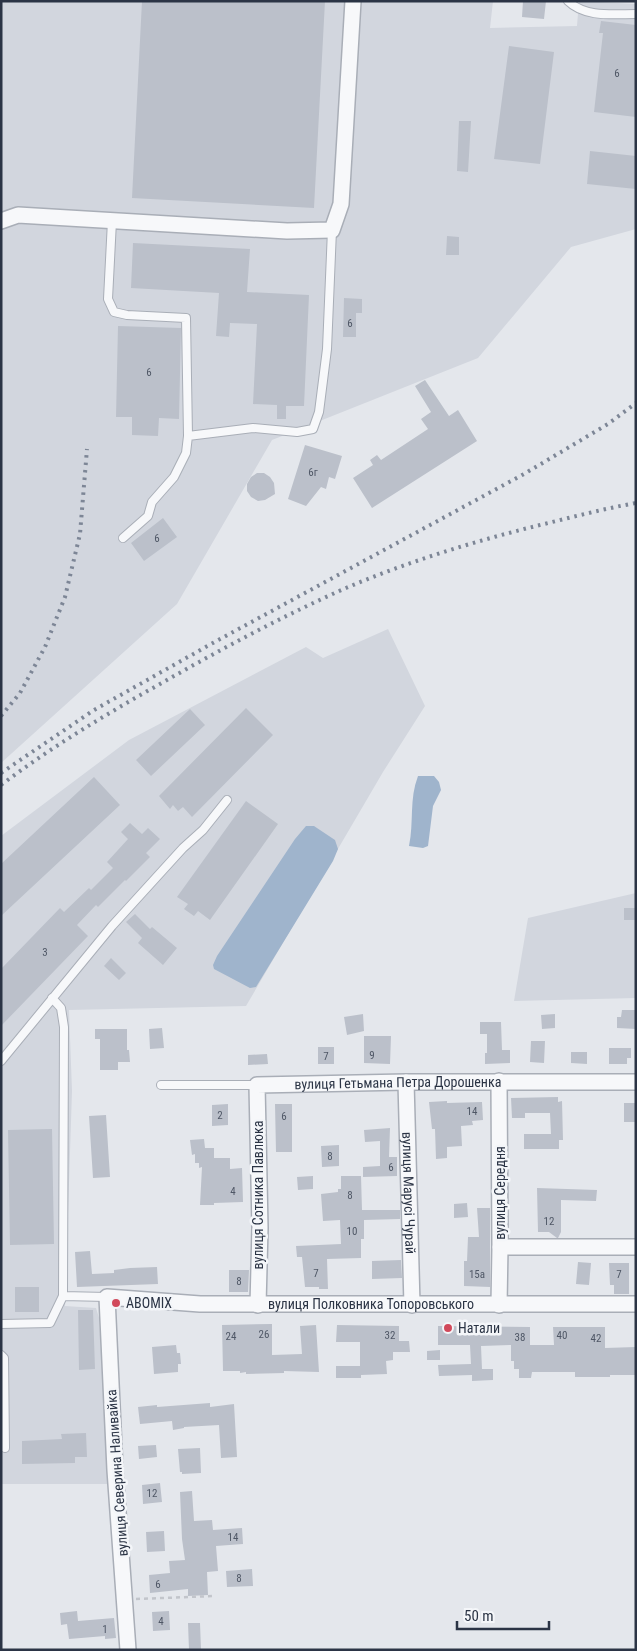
<svg xmlns="http://www.w3.org/2000/svg" width="637" height="1651" font-family="'Roboto Condensed',sans-serif">
  <rect width="100%" height="100%" fill="#e4e7ec"/>
  <path fill="#d2d6de" d="M1 1H493L490 28 577 26 579 1 636 4V229L571 247 478 358 272 440 177 604 1 763Z
    M388 629 425 706 383 772 246 1006 69 1010 72 1091 65 1306 96 1308 99 1318 109 1484H1V836L129 740 306 647 323 658Z
    M636 893V998L514 1001 528 918Z"/>
  <path fill="#9fb4cc" d="M418 776H434L439 782 441 790 433 806 428 846 423 848 409 846C414 822 409 799 418 776Z
    M306 826H314L335 840 338 849 333 861 256 987 250 988 214 969 213 965 217 956 295 839Z"/>
  <path fill="#bbc0ca" d="M142 1H325L314 208 132 198Z
    M523 1H546L544 19 522 17Z
    M601 21 636 25V117L594 112 603 33H599Z
    M509 46 554 52 540 164 494 159Z
    M459 121H471L468 172 457 171Z
    M590 151 636 156V189L587 184Z
    M447 236 459 237V255H446Z
    M133 243 250 249 247 292 309 295 304 406H286V419H277V405L253 404 257 324 230 323 229 337 216 336 219 293 131 288Z
    M344 298 362 299V313H356V337H343Z
    M118 326 181 328 179 419 159 418 158 436 132 435V417H116Z
    M425 380 449 416 458 410 477 441 372 508 353 478 373 465 370 460 377 455 381 460 428 429 421 419 431 412 415 386Z
    M305 445 342 456 335 479 329 477 326 489 321 487 306 506 288 499Z
    M257 473H264L270 477 274 483 275 494 265 500 258 501 251 497 247 491V484L251 477Z
    M163 518 177 537 144 561 131 543Z
    M246 708 273 735 192 817 183 807 178 811 173 805 170 809 159 796Z
    M190 709 205 725 151 776 136 760Z
    M94 777 120 805 1 916V864Z
    M246 801 278 824 210 920 198 911 194 916 184 909 188 904 177 897Z
    M130 823 142 834 148 828 160 839 146 853 150 857 126 881 125 880 98 907 96 905 77 925 88 936 1 1026V969L60 908 64 912 89 888 91 890 113 868 107 862 128 839 121 832Z
    M624 908H636V920H624Z
    M135 914 150 929 152 927 177 948 163 965 138 943 142 938 126 922Z
    M111 958 126 973 119 980 104 966Z
    M622 1010H636V1029L617 1028V1017H621Z
    M363 1014 364 1031 347 1035 344 1017Z
    M555 1014V1028L542 1029 541 1015Z
    M480 1022H501L502 1050H510V1063L485 1064V1053H487V1034H480Z
    M162 1028 164 1048 150 1049 149 1029Z
    M95 1029H127V1050H129L130 1062H118V1070H100V1039H95Z
    M364 1036H391L390 1064 364 1063Z
    M531 1041H545L544 1063 530 1062Z
    M318 1047H334V1064H318Z
    M609 1048H631V1058H627V1064H609Z
    M571 1052H587V1064L571 1063Z
    M267 1054 268 1064 248 1065V1055Z
    M558 1097V1102L562 1101 563 1140H559V1149H524V1134H551L550 1113H525V1118H512L511 1098Z
    M447 1101V1103L482 1102 483 1120 472 1121 473 1125 461 1126 462 1146 447 1147V1158L436 1159 435 1129H432L429 1102Z
    M624 1103H636V1122H624Z
    M228 1104V1125L212 1126V1105Z
    M275 1104H292V1152H276Z
    M106 1115 110 1177 93 1178 89 1116Z
    M390 1128 389 1157H397V1176L363 1177V1167L380 1166V1141L365 1142 364 1130Z
    M52 1129 54 1244 10 1245 8 1130Z
    M204 1139 205 1148H214V1158H230V1169L242 1168 243 1202 214 1203V1205H200L202 1167 199 1168V1163H195V1154L192 1155 190 1140Z
    M339 1145V1166L322 1167 321 1146Z
    M313 1176V1189L298 1190 297 1177Z
    M341 1176H361L362 1210H400V1219L364 1220V1239H361V1258L327 1259 328 1289H319V1287H305L302 1257H297L296 1246 341 1244 340 1220 323 1221 321 1194 338 1192V1189H341Z
    M537 1188 597 1190 596 1201 561 1200V1232L558 1238H557L549 1232H538Z
    M467 1203 468 1217 454 1218V1204Z
    M477 1208H490V1287L464 1286V1261H467L468 1237H479Z
    M90 1251 92 1274 114 1273V1270L130 1268 157 1267 158 1284 77 1287 75 1252Z
    M401 1260 402 1278 372 1279V1261Z
    M578 1262 591 1263 589 1285 576 1284Z
    M609 1263H629V1294H614V1285H610Z
    M229 1270H249L248 1292H229Z
    M15 1287H39V1312H15Z
    M78 1310H93L95 1369 79 1370Z
    M272 1324V1355L302 1354 300 1326 316 1325 319 1372 284 1371V1373L246 1374V1372L240 1373V1371H223L222 1325Z
    M337 1325 399 1326V1341H409L410 1352H393V1360L386 1361 387 1374 361 1375V1378H336V1366H360V1342H336Z
    M438 1326 530 1327V1345H554L553 1327H605V1348L636 1347V1375H610V1377H575V1372H532L531 1378H519V1369H514V1361H511V1345L481 1346 482 1369H493V1380L472 1381V1375L439 1376 438 1365 471 1364 470 1345H438Z
    M176 1345 177 1353H180L181 1364H178V1372L154 1374 152 1347Z
    M440 1350V1360H427V1351Z
    M210 1403V1407L234 1404 237 1457 221 1458 219 1425 184 1427V1428L173 1430 172 1421 140 1424 138 1407 157 1405V1407Z
    M86 1433 87 1457H75V1463L22 1464V1441L62 1439 61 1434Z
    M156 1445 157 1457 139 1459 138 1446Z
    M200 1448 201 1473 182 1474V1472H180L178 1449Z
    M160 1483 162 1502 143 1504 142 1485Z
    M192 1491 194 1521 212 1520 213 1530 242 1528 243 1544 216 1546 218 1571 207 1572 208 1595 188 1596V1589L150 1593 149 1575 170 1573 169 1561 185 1560 182 1539 180 1492Z
    M164 1531 165 1551 147 1552 146 1532Z
    M252 1569 253 1586 227 1587 226 1571Z
    M77 1611 78 1621 114 1618 116 1638 105 1639V1636L69 1639 67 1624 61 1625 60 1613Z
    M169 1611 170 1630 153 1631 152 1612Z
    M188 1623H200L201 1650H189Z"/>
  <g fill="none" stroke-linecap="round" stroke-linejoin="round">
    <g stroke="#a9aeb7" stroke-width="10">
      <path id="lane" d="M568 1C585 18 614 14 636 14
        M112 221 108 299 114 312 127 315 186 318 188 436 253 428 297 432 313 429 319 412 327 349 332 230
        M123 538 148 516 152 502 174 477 186 453 188 436
        M52 998 61 1008 64 1027 63 1296
        M1 1061 112 926 183 848 203 830 227 800
        M161 1085H257
        M1 1324 50 1323 63 1296 107 1297
        M1 1355 4 1358 5 1448"/>
    </g>
    <g stroke="#a9aeb7" stroke-width="18">
      <g id="street">
        <path d="M1 221 18 215 287 231 332 230 341 204 353 1"/>
        <path id="s1" d="M406 1082 412 1305"/>
        <path d="M500 1247H636"/>
        <path id="s2" d="M258 1305 260 1228 257 1085 406 1082H636"/>
        <path d="M499 1305 500 1247 499 1081"/>
        <path id="s3" d="M128 1650 115 1470 107 1297 200 1304H636"/>
      </g>
    </g>
    <path stroke="#c2c5cb" stroke-width="2.5" stroke-dasharray="4 4" stroke-linecap="butt" d="M136 1599 215 1596"/>
    <use href="#lane" stroke="#f7f8fa" stroke-width="8"/>
    <use href="#street" stroke="#f7f8fa" stroke-width="15"/>
    <path stroke="#7d8696" stroke-width="4" stroke-dasharray="2.5 5" stroke-linecap="butt" d="M1 716 20 693 45 647 65 597 80 534 87 449
      M1 773 94 710 211 644 524 474 608 424 636 403
      M1 785C54 745 110 712 167 680 225 647 285 615 346 588 407 562 472 542 536 526 569 518 602 509 636 503"/>
  </g>
  <g fill="#d1495b" stroke="#f4f6f9" stroke-width="2">
    <circle cx="116" cy="1303" r="5"/>
    <circle cx="448" cy="1328" r="5"/>
  </g>
  <g text-anchor="middle" dominant-baseline="central" stroke-width="5" stroke-linejoin="round" paint-order="stroke">
    <g font-size="11" fill="#4f5766">
      <text x="617" y="73">6</text>
      <text x="350" y="323">6</text>
      <text x="149" y="372">6</text>
      <text x="313" y="472">6г</text>
      <text x="157" y="538">6</text>
      <text x="45" y="952">3</text>
      <text x="372" y="1055">9</text>
      <text x="326" y="1056">7</text>
      <text x="472" y="1111">14</text>
      <text x="220" y="1115">2</text>
      <text x="284" y="1116">6</text>
      <text x="330" y="1156">8</text>
      <text x="391" y="1167">6</text>
      <text x="233" y="1191">4</text>
      <text x="350" y="1195">8</text>
      <text x="549" y="1221">12</text>
      <text x="352" y="1231">10</text>
      <text x="316" y="1273">7</text>
      <text x="477" y="1274">15а</text>
      <text x="619" y="1274">7</text>
      <text x="239" y="1281">8</text>
      <text x="264" y="1334">26</text>
      <text x="390" y="1335">32</text>
      <text x="562" y="1335">40</text>
      <text x="231" y="1336">24</text>
      <text x="520" y="1337">38</text>
      <text x="596" y="1338">42</text>
      <text x="152" y="1493">12</text>
      <text x="233" y="1537">14</text>
      <text x="239" y="1578">8</text>
      <text x="158" y="1584">6</text>
      <text x="161" y="1621">4</text>
      <text x="105" y="1629">1</text>
    </g>
    <g font-size="14" fill="#2b3445" stroke="#f4f6f9">
      <text stroke="none"><textPath href="#s2" startOffset="361">вулиця Гетьмана Петра Дорошенка</textPath></text>
      <text stroke="none"><textPath href="#s1" startOffset="111">вулиця Марусі Чурай</textPath></text>
      <text transform="translate(500 1193) rotate(-90)">вулиця Середня</text>
      <text transform="translate(258 1195) rotate(-90)">вулиця Сотника Павлюка</text>
      <text stroke="none"><textPath href="#s3" startOffset="618">вулиця Полковника Топоровського</textPath></text>
      <text transform="translate(117 1473) rotate(-94)">вулиця Северина Наливайка</text>
    </g>
    <g font-size="14" fill="#2b3445" stroke="#f4f6f9" text-anchor="start">
      <text x="126" y="1303">ABOMIX</text>
      <text x="458" y="1328">Натали</text>
    </g>
  </g>
  <rect width="637" height="1651" fill="none" stroke="#2b3445" stroke-width="5"/>
  <path d="M457 1621v8h92v-8" fill="none" stroke="#2b3445" stroke-width="2.5"/>
  <text x="464" y="1621" font-size="15" fill="#2b3445" stroke="#f4f6f9" stroke-width="4" paint-order="stroke">50 m</text>
</svg>
